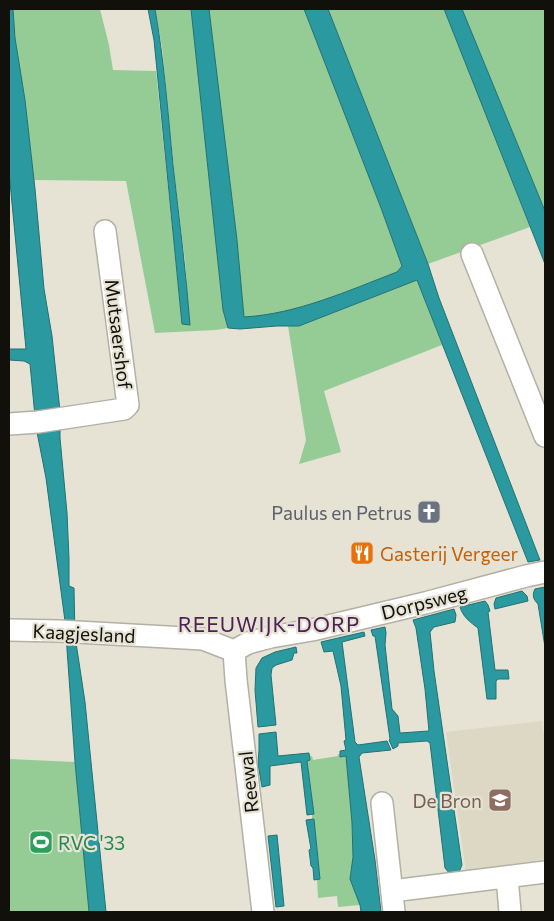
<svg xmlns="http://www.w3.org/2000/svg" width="554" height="921" font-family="Commissioner,sans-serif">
  <rect width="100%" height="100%" fill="#e6e3d5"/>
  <path fill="#ddd8c4" d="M542 721 545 742V859L466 872 446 732Z"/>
  <path fill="#95cc95" d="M13 9H100L109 45 113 70 156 71 182 324H190L185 261 174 171 162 47 155 9H191L223 310 228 328 216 330 155 333 126 181 34 180 25 100 15 38Z
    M209 9H304L381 208 402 266 397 272 313 304 272 315 243 318 237 240Z
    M328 9H444L530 227 428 264Z
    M462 9H545V211L539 196Z
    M417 280 442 345 324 391 341 452 299 464 306 440 288 326H299Z
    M338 754H340L341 757 346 756 352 823 353 857 350 879 360 905 338 907 337 896 318 898 317 879 320 878 314 819H312V814H314L307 760H310V756H312L313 760 338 756Z
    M9 759 75 762 89 912H9Z"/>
  <path fill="#2a9aa0" stroke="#227173" d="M9 9H13L15 38 25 100 35 189 44 289 52 336 60 411V438L67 513 69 559V586L74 588 75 636 85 702 106 912H89L75 762 65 621 46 478 36 427 30 364 24 361 9 360V349H26L9 172Z
    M148 9H155C164 60 168 113 173 165 179 218 186 271 190 325L182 324 154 40Z
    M191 9H209L237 240 244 317C297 314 347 291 397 272L402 266 381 208 304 9H328L428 264 439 298 540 560 528 562 417 280 299 326H277L240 329 228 328 223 310Z
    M444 9H462L545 211V264Z
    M545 587V647L538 604C533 599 532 595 535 589Z
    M522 591 527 596 528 601 495 609 494 604 496 598Z
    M485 601 488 605 490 611 488 612 495 670H508L509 679H498L496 681V699H487L478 628C470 622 463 617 460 607Z
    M454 609 456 615 455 622 434 627 430 632 434 671 462 865 459 872 450 874 445 868 430 743 427 741 398 743V746L393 749 389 740 390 739 375 636H373L371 630 385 627 386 633 385 645 392 709 398 716 400 733 429 731 425 689 416 628 413 620Z
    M364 632 365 636 342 642 355 742 358 745 387 741 391 750 362 753 359 757 375 860 381 912H361L360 905 350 879 353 857 352 823 346 756 340 757V751L346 750 344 741 346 740 341 686 333 651 324 652 321 642Z
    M296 647 297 653H294L292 660 276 665 272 668 271 675 276 725 258 727 255 690 256 668 262 658 275 652Z
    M276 732 278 756 309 753 310 760 307 761 314 814 307 815 301 762 270 766V785L262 787 258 764 259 750V734Z
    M314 819 320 879 314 880 313 868 311 866 309 850 311 849 306 820Z
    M277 835 284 906 276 907 268 836Z"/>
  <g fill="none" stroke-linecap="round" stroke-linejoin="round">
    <g stroke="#b3b0a4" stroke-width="24">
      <path id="minor" d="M472 254 545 436
        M9 424 38 422 124 409 128 405 105 231
        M9 630 59 631 203 639 234 651 248 643 271 637 312 630 425 603 526 576 545 572
        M234 651 236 680 263 912
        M382 803 394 912
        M507 877 510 912
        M392 891 545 872"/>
    </g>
    <use href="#minor" stroke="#fff" stroke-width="21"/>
  </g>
  <defs>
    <g id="church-square" transform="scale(1.25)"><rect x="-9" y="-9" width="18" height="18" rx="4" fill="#6b7280" stroke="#e6e3d5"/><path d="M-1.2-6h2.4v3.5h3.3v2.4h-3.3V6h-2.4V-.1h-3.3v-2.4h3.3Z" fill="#fff"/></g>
    <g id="restaurant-square" transform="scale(1.25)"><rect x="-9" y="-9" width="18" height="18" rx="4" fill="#e8710a" stroke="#e6e3d5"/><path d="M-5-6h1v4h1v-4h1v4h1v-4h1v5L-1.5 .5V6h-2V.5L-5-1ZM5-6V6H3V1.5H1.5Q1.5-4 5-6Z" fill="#fff"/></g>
    <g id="school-square" transform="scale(1.25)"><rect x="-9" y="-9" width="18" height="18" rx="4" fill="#8d6e63" stroke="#e6e3d5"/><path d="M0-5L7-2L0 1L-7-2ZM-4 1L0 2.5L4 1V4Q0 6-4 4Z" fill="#fff"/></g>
    <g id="stadium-square" transform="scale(1.25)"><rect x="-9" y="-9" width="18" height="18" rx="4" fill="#2e9e5b" stroke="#e6e3d5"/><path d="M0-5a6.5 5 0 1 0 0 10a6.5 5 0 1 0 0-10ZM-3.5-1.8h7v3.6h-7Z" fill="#fff"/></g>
  </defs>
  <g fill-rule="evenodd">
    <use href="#church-square" x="429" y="512"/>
    <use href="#restaurant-square" x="362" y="553"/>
    <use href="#school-square" x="500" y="800"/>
    <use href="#stadium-square" x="41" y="842"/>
  </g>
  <g text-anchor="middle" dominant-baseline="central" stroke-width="4.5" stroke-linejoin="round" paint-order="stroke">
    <g font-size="19" fill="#11100b" stroke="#e6e3d5">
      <text transform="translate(119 334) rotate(83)">Mutsaershof</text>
      <text transform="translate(424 602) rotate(-14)">Dorpsweg</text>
      <text transform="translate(84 633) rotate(3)">Kaagjesland</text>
      <text transform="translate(248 782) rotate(-96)">Reewal</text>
    </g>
    <g font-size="19" fill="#5b616d" stroke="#e6e3d5" text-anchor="end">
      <text x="412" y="512">Paulus en Petrus</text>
    </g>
    <g font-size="19" fill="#c56008" stroke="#e6e3d5" text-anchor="start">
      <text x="380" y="553">Gasterij Vergeer</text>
    </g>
    <g font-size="19" fill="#785e54" stroke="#e6e3d5" text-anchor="end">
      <text x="482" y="800">De Bron</text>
    </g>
    <g font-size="19" fill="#27864d" stroke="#e6e3d5" text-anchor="start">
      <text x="58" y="842">RVC '33</text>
    </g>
    <g font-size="21" letter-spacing="1" fill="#4d2155" stroke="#e6e3d5">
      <text x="269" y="623">REEUWIJK-DORP</text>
    </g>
  </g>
  <rect width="554" height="921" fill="none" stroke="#11100b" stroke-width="20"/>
</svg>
